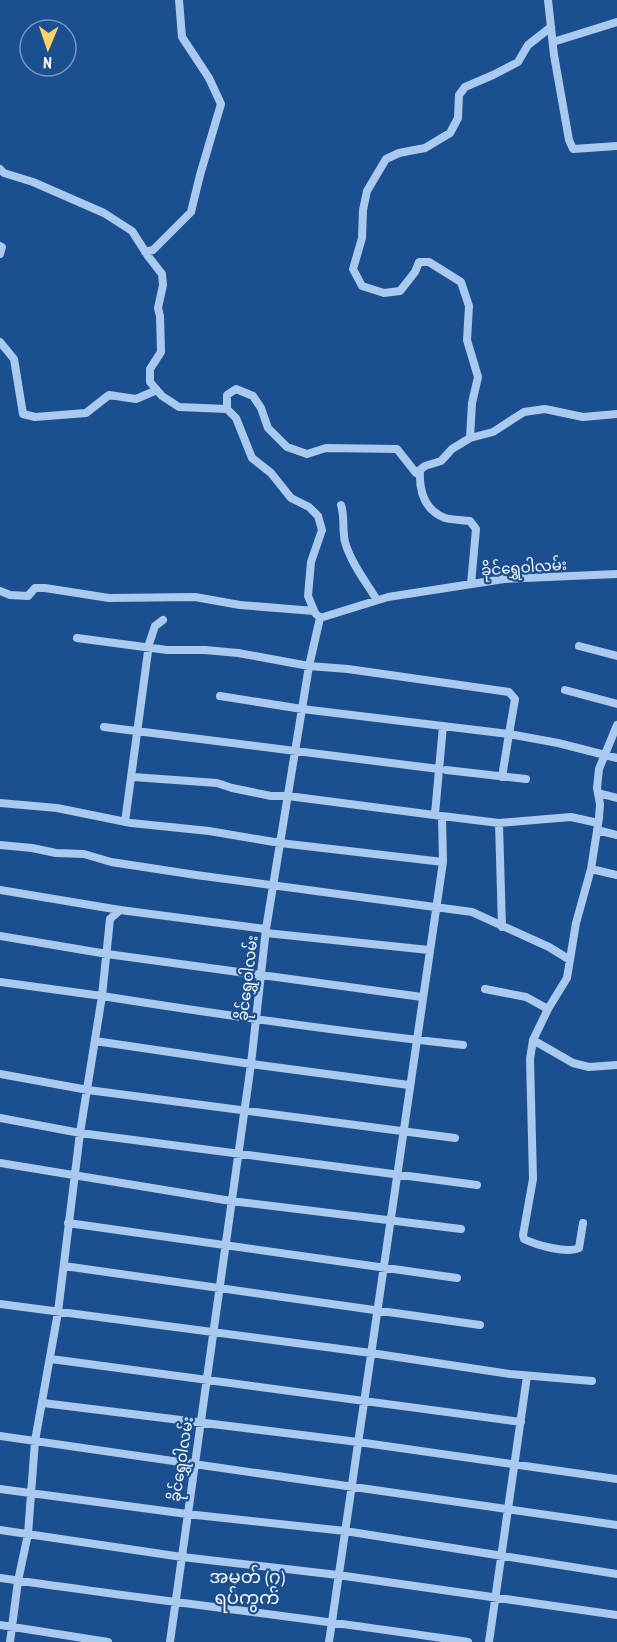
<svg xmlns="http://www.w3.org/2000/svg" width="617" height="1642" font-family="'PT Sans Narrow','Noto Sans Myanmar',sans-serif">
  <rect width="100%" height="100%" fill="#1b4f8f"/>
  <g fill="none" stroke-linecap="round" stroke-linejoin="round">
    <path stroke="#a9c9ee" stroke-width="8" d="M548 0 554 55 569 140 573 149 617 146
      M553 42 617 22
      M0 169 4 173 33 182 104 213 132 231 148 256 162 274 163 285 158 308 160 316 161 352 150 369V382L162 396 179 407 227 409 236 418 252 458 271 473 291 498 309 507 318 516 322 530 311 562 308 596 315 613 320 618
      M0 246 2 247 0 254
      M145 252 153 250 191 212 200 175 221 104 209 78 182 37 179 0
      M0 342 14 359 23 414 35 417 86 413 109 395 136 399 157 390
      M227 409V395L236 389 253 396 261 408 268 428 287 447 307 454 326 448 397 449 416 473 425 466 441 461 452 449 470 438 493 432 524 412 545 409 583 417 617 414
      M470 438 472 403 478 377 467 340 469 306 461 282 429 262H419L415 272 400 291 384 293 362 286 353 269 362 238 363 210 367 191 386 159 399 153 425 148 450 133 458 118 459 95 465 87 493 75 518 62 528 45 551 27
      M420 470C419 490 424 510 445 518 452 520 462 520 470 521L476 529 471 584
      M341 505C345 517 342 530 345 542 351 563 366 582 377 600
      M0 591 10 595 28 596 35 588H45L109 598 195 597 240 605 314 611
      M77 638 167 650H205L238 653 309 666 348 669 509 692 515 699 509 734 558 743 617 758
      M579 646 617 656
      M565 690 617 704
      M220 696 302 709 509 734 502 777
      M104 727 439 769
      M446 770 526 779
      M133 777 217 783 232 788 271 796H288L442 816 443 862 329 1642
      M598 793 617 798
      M0 803 57 808 131 823 209 831 280 843 443 862
      M435 814 443 726
      M442 816 499 823 571 817 598 823
      M125 822 149 644 155 626 163 620
      M499 823 502 927
      M597 830 617 835
      M0 845 32 848 56 853 84 854 111 862 196 875 472 912 549 947 570 960
      M591 869 617 875
      M0 890 120 910 266 929
      M266 933 429 950
      M0 936 107 954 422 997
      M0 982 102 996 110 919 120 910
      M485 989 526 997 548 1009
      M533 1040 573 1063 589 1067 617 1065
      M95 1041 251 1064 409 1085
      M0 1074 88 1090 455 1138
      M0 1118 80 1133 477 1185
      M0 1163 231 1201 461 1229
      M68 1223 457 1278
      M583 1223 579 1248C567 1254 536 1245 524 1239L523 1235 533 1179 530 1059 533 1040 548 1009 567 978 576 923 591 869 599 818 600 804 597 788 599 769 617 725
      M64 1266 480 1325
      M0 1304 371 1353 510 1374 592 1381
      M51 1359 521 1422
      M43 1403 358 1442 617 1479
      M0 1436 617 1525
      M0 1489 187 1514 345 1531 617 1574
      M0 1530 182 1557 338 1575 617 1615
      M0 1578C156 1601 312 1618 468 1642
      M0 1625 108 1642
      M10 1642 18 1581 28 1534 35 1441 58 1312 80 1133 102 996C222 1015 342 1032 463 1045
      M170 1642 251 1064 266 929 309 666 320 618 388 597 504 579 617 574
      M489 1642 527 1376"/>
  </g>
  <g text-anchor="middle" dominant-baseline="central" stroke-width="4.5" stroke-linejoin="round" paint-order="stroke">
    <g font-size="15" fill="#fff" stroke="#1b4f8f">
      <text transform="translate(524 567) rotate(-4)">ခိုင်ရွှေဝါလမ်း</text>
      <text transform="translate(247 978) rotate(-83)">ခိုင်ရွှေဝါလမ်း</text>
      <text transform="translate(181 1459) rotate(-81)">ခိုင်ရွှေဝါလမ်း</text>
    </g>
    <g font-size="18" fill="#fff" stroke="#1b4f8f">
      <text x="247" y="1576">အမှတ် (၇)<tspan x="247" dy="21">ရပ်ကွက်</tspan></text>
    </g>
  </g>
  <g transform="translate(48 48) rotate(182)"><circle r="28" fill="#1b4f8f" stroke="#7695bc" stroke-width="1.5"/>
  <path d="M0-4.5L10 22L0 15L-10 22Z" fill="#ffd166"/>
  <text y="-9" font-size="16" font-weight="bold" text-anchor="middle" fill="#ffffff">N</text>
  </g>
</svg>
